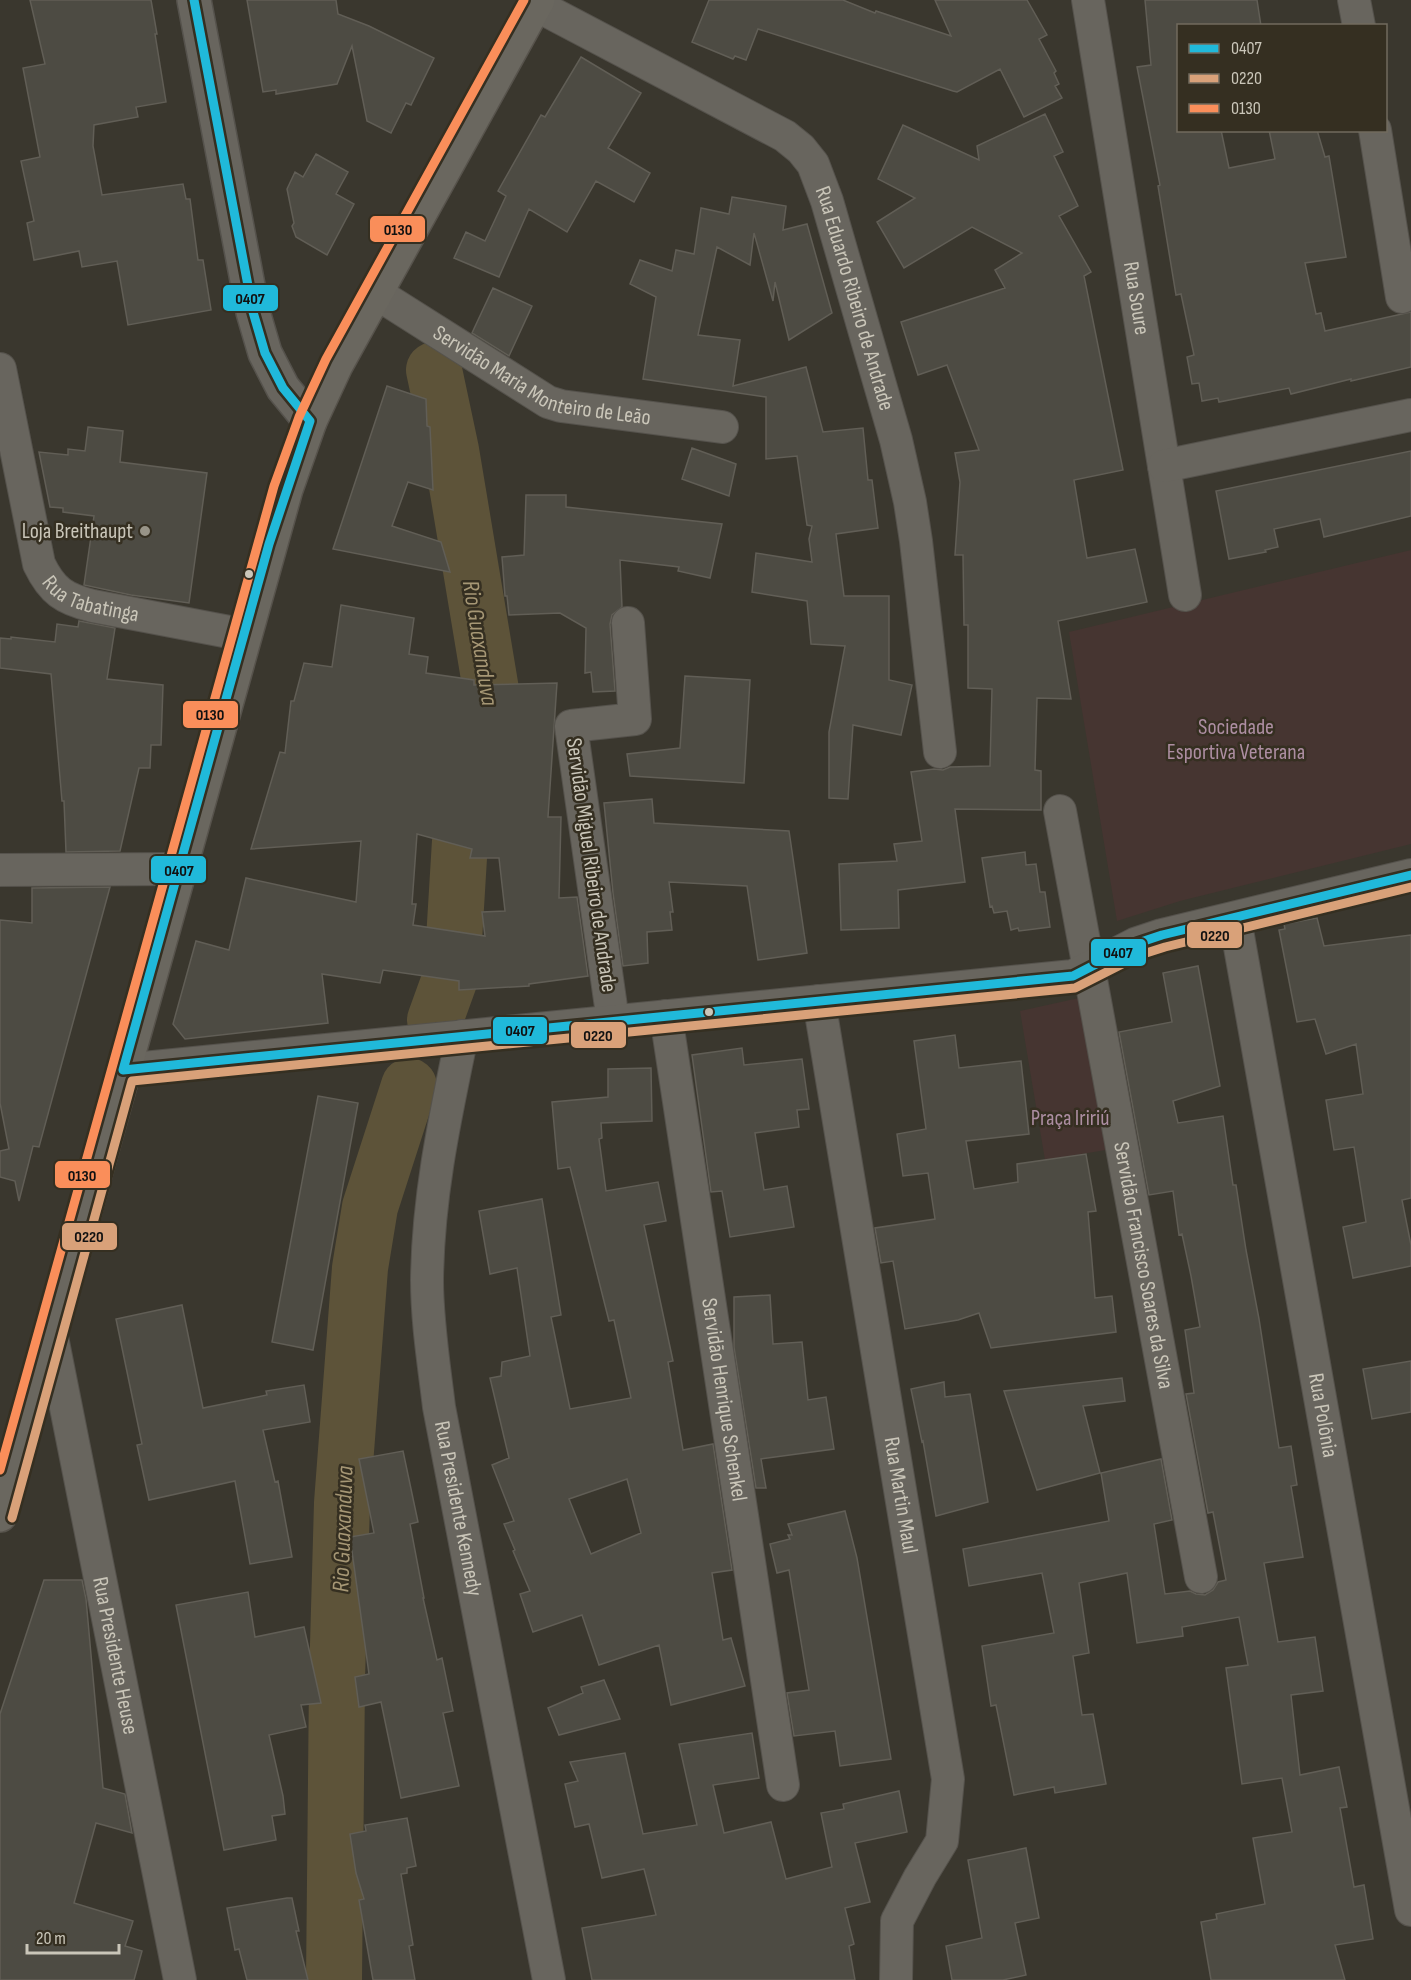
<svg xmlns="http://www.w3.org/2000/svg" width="1411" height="1980" font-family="'Sofia Sans Condensed',sans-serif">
  <rect width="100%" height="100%" fill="#3a372e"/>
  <path fill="#463531" d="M1411 550V844L1180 901 1117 921 1069 632Z
    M1079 998 1106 1150 1045 1160 1020 1011Z"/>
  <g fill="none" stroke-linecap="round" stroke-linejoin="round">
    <path stroke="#5d5339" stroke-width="56" d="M434 370 451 450 494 708 460 841 452 973 435 1020
      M334 1980 337 1680 342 1503 360 1268 370 1207 409 1086"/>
  </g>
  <path fill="#4d4b43" stroke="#615e56" stroke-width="1.5" fill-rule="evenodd" d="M30 0H151L157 34H155L166 102 136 107 138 117 94 125 93 146 102 195 183 184 186 199H190L198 260H203L211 310 128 325 117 261 82 267 79 251 34 260 27 223 34 221 21 161 40 157 23 68 45 64Z
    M247 0H336L338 14 369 26 434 58 411 105 406 103 391 133 367 121 352 46 337 84 276 94V90L263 92Z
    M709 0H843L875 13 876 11 951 36 935 0H1027L1047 35 1039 39 1056 71 1054 73 1059 84 1055 86 1062 98 1024 117 1000 69 957 92 953 91 758 29 746 60 735 56 733 59 692 42Z
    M1145 0H1257L1261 26H1179V130H1221L1229 168 1275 159 1269 130H1317L1325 157 1329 156 1346 257 1305 263 1316 314 1321 313 1325 331 1411 312V367L1351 381V379L1291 394 1289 388 1219 402 1218 398 1202 401 1199 383 1192 384 1187 357 1194 355 1181 294 1176 295 1158 186 1160 185 1137 67 1151 65Z
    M581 57 641 93 608 148 650 173 634 202 596 181 567 232 529 209 499 277 454 258 466 232 485 241 506 196 498 191 541 115 545 117Z
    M1045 114 1063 152 1054 156 1078 206 1059 216 1091 272 1084 276 1123 470 1074 480 1087 558 1135 549 1147 602 1058 621 1071 699 1037 698 1035 770 1041 771V810L955 809 965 882 898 890 899 928 841 930 839 864 897 861 894 844 922 841 911 772 934 769 943 770 950 767 990 766 992 689 968 688V625H964L963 555H955L960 482 955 453 979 450 947 365 918 375 901 322 1005 288 995 270 1022 253 972 227 904 268 877 222 915 198 878 179 903 125 979 160 977 146Z
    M316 154 348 172 336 194 354 204 327 255 296 237 292 226 294 223 287 189 295 172 303 177Z
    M732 197 786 206 783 230 807 224 832 313 789 340 775 282 773 301 754 233 750 265 717 247 698 335 740 340 733 386 806 367 823 432 863 428 868 480H872L878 528 836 534 844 596H889V680L912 685 901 735 853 725 848 799 829 798V732L845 646 811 644 807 601 752 592 756 553 812 562 809 539 812 526 807 525 797 456 766 459V397L643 379 656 297 630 284 640 260 672 271 676 250 694 254 701 208 729 214Z
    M493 288 532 306 509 356 472 333Z
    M387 386 426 399 427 426 430 427 433 490 408 482 392 526 441 542 450 572 333 549Z
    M88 427 123 431 120 462 207 473 189 603 131 595 84 585 94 516 63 512V508L50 507 39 452 68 455V449L85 451Z
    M692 448 736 464 729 496 682 479Z
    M1411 451V516L1324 537 1320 519 1274 529 1278 547 1265 550 1266 552 1229 559 1216 491Z
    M526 495H566V507L722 524 710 578 678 571 679 567 620 560 622 607 612 615 610 624 615 691 593 692 591 672 585 673 586 628 560 613 509 615 507 596H505L502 557 524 555Z
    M341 605 414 618 409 654 428 657 426 673 474 680V685L557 683 548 817H561L559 898 577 897 588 976 529 984V986L459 990V981L383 970 380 983 322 974 328 1023 185 1039 173 1024 196 941 229 950 246 878 356 902 361 841 251 849 280 752 285 753 291 701H294L304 663 332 667ZM417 834 472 849 470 858H499L505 911 482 912 485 936 413 925 416 904H412Z
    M79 621 115 628 107 679 163 685 161 745H151L150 768H139L120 851 66 852 64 801H62L51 674 0 668V638L11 639V637L55 642 57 624 78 627Z
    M685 676 750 680 744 783 630 776 627 754 680 748Z
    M652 799 654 823 789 831 807 953 758 960 747 886 669 882 673 912H670L672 930 647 932 648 963 623 966 613 893 604 803Z
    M1025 852 1026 865 1036 864 1040 892H1045L1050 927 1019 931 1018 928 1011 930 1007 911 994 913 992 906 990 907 982 858Z
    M110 887 39 1147 33 1146 19 1201 15 1181 0 1177V1151L9 1149 0 1103V920L32 923V888Z
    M1317 918 1324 946 1411 935V1198L1402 1200 1411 1245V1266L1353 1278 1343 1227 1366 1222 1354 1147 1334 1150 1326 1100 1363 1094 1356 1044 1326 1054 1315 1019 1297 1022 1279 930 1285 929 1284 924Z
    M1198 966 1220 1086 1173 1101 1178 1123 1223 1116 1233 1185H1236L1246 1250 1259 1319 1279 1448 1291 1446 1297 1485 1291 1486 1303 1557 1264 1563 1278 1642 1315 1637 1323 1691 1291 1695 1300 1775 1339 1767 1347 1807 1340 1808 1354 1887 1364 1885 1373 1939 1335 1945 1345 1980H1211L1201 1922 1217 1919 1216 1914 1265 1904 1253 1838 1292 1832 1282 1778 1242 1784 1226 1668 1248 1665 1239 1617 1182 1627 1183 1636 1137 1643 1127 1573 1079 1583 1089 1653 1073 1656 1082 1715 1093 1714 1106 1784 1055 1793 1054 1787 1014 1795 996 1705 991 1706 982 1646 1054 1633 1042 1573 969 1586 963 1549 1109 1521 1101 1473 1161 1459 1172 1520 1154 1524 1165 1594 1190 1591 1196 1594 1205 1595 1213 1590 1218 1582 1226 1580 1213 1512 1208 1513 1186 1394 1194 1393 1185 1330 1200 1327 1191 1276 1182 1234 1179 1235 1173 1191 1149 1195 1119 1032 1172 1022 1163 973Z
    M955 1035 959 1068 1021 1061 1029 1134 966 1141 974 1189 1018 1182 1017 1164 1086 1154 1096 1211 1088 1212 1095 1298 1112 1296 1116 1332 991 1348 979 1313 958 1320 905 1329 893 1261 881 1263 875 1228 935 1219 928 1173 903 1176 897 1134 926 1129 914 1041Z
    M742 1048 744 1065 802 1059 809 1109 797 1110 799 1127 755 1133 764 1190 787 1186 794 1227 730 1237 722 1191 711 1192 692 1055Z
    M651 1068 652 1121 601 1123 602 1138 599 1139 606 1191 658 1182 666 1221 644 1225 673 1361 668 1362 683 1450 713 1444 732 1570 712 1573 723 1640 731 1638 745 1686 671 1705 659 1645 599 1665 582 1615 533 1632 520 1594 530 1591 513 1551 515 1550 504 1524 514 1521 492 1465 509 1458 490 1378 501 1376 502 1362 530 1356 517 1268 490 1274 479 1211 542 1199 561 1315 551 1317 570 1409 631 1398 614 1320 609 1321 570 1167 558 1169 552 1102 608 1097V1069ZM627 1479 641 1533 591 1554 569 1499Z
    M318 1096 358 1103 313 1350 272 1342Z
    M770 1295 773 1344 802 1342 808 1400 826 1397 834 1449 761 1459 766 1488H756L734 1347V1297Z
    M182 1305 203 1408 267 1395 266 1391 304 1385 310 1422 263 1430 275 1482 278 1481 292 1557 250 1564 235 1481 149 1500 137 1445 142 1444 116 1319Z
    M1411 1361V1412L1372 1419 1363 1369Z
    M1122 1378 1125 1401 1083 1406 1100 1473 1037 1490 1004 1391Z
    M944 1382 945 1397 970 1394 988 1502 936 1516 923 1441 922 1442 911 1389Z
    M403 1451 418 1522 410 1524 424 1598H423L437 1660 442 1658 453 1711 443 1713 459 1786 401 1798 381 1702 359 1707 355 1677 369 1674 350 1537 374 1533 359 1459Z
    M845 1511 857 1558 891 1759 840 1766 835 1731 794 1736 787 1693 809 1690 789 1570 777 1573 770 1544 790 1539 788 1535H792L788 1524Z
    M44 1580H82L86 1599 103 1788 125 1794 132 1833 96 1823 74 1903 133 1921 125 1946 142 1951 134 1980H0V1714Z
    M248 1592 255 1637 304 1627 321 1703 301 1705 306 1727 269 1735 283 1796 285 1814 272 1816 276 1840 224 1850 176 1605Z
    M604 1680 620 1719 559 1735 548 1708 583 1693 581 1687Z
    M752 1733 759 1778 713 1785 724 1833 771 1822 786 1879 832 1867 821 1813 844 1809 843 1804 899 1791 907 1832 855 1843 870 1902 845 1908 854 1944 849 1946 855 1980H592L582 1928 656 1915 644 1869 602 1878 589 1824 575 1827 565 1784 578 1781 570 1762 625 1753 643 1834 697 1825 679 1744Z
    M407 1818 416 1866 407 1868V1873L401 1874 413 1945 409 1946 415 1980H373L359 1900 364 1899 356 1873 350 1834 366 1831 365 1825Z
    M1026 1848 1039 1918 1015 1923 1026 1975 1003 1980H952L946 1946 982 1938 968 1860Z
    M287 1898H292L299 1931H296L308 1980H247L239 1949 235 1950 227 1908Z"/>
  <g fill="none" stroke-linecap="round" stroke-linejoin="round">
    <g stroke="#55524c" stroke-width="34">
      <g id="minor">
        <path id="s1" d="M1088 0 1185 595"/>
        <path d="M1354 0 1359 26"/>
        <path id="s2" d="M536 5 785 136 801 149 813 164 827 201 896 440 910 502 916 541 940 752"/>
        <path d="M1375 130 1402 297"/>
        <path id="s3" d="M376 293 548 402 561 406 722 427"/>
        <path id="s4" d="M0 369 39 564C52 591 64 599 93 606L245 635"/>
        <path d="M1164 466 1411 415"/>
        <path id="s5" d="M1060 811 1201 1577"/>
        <path d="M0 870 179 869"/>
        <path id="s6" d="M1235 919 1411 1910"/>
        <path id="s7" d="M819 1001 948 1779 942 1841 920 1877 897 1921 896 1980"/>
        <path id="s8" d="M666 1016 783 1785"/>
        <path d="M613 1021 571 726 635 719 628 623"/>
        <path id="s9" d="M462 1036C445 1118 428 1195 427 1280 427 1322 434 1365 439 1407L549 1980"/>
        <path d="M123 1070 1073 976 1135 944 1162 935 1411 875"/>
        <path id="s10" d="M51 1332 180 1980"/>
      </g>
    </g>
    <g stroke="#55524c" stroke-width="36">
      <path id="tertiary" d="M194 0 253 312 265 353 283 388 310 421"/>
    </g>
    <g stroke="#57534c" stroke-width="36">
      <path id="primary" d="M0 1515 286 489 310 421 336 365 538 0"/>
    </g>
    <use href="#minor" stroke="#68655e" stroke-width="32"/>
    <use href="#tertiary" stroke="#68655e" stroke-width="33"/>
    <use href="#primary" stroke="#6a675f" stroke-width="33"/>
    <g stroke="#352f21" stroke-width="14">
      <path id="bus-1" d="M194 0 253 312 265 353 283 388 310 421 269 544 123 1070 1073 976 1135 944 1162 935 1411 875"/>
    </g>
    <g stroke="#352f21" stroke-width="14">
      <path id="bus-2" d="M12 1518 132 1081 1075 988 1140 955 1165 947 1411 887"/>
    </g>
    <g stroke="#352f21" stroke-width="14">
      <path id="bus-3" d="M0 1470 274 486 299 417 326 359 524 0"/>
    </g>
    <use href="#bus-1" stroke="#20b9da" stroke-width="9"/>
    <use href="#bus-2" stroke="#d9a179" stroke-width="9"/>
    <use href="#bus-3" stroke="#fa8e5a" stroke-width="9"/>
  </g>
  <circle fill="#989488" stroke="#352f21" stroke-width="2" cx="145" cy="531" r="6"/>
  <g fill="#cac6b9" stroke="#352f21" stroke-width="2">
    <circle cx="249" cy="574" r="5"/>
    <circle cx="709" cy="1012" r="5"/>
  </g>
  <g text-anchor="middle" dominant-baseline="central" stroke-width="5" stroke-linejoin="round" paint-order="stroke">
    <g font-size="22" fill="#cac6b9" stroke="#352f21">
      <text stroke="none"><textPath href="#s1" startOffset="302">Rua Soure</textPath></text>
      <text stroke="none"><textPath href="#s2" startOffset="462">Rua Eduardo Ribeiro de Andrade</textPath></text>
      <text stroke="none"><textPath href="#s3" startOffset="189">Servidão Maria Monteiro de Leão</textPath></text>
      <text stroke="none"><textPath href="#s4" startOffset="266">Rua Tabatinga</textPath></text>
      <text transform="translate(591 865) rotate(82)">Servidão Miguel Ribeiro de Andrade</text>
      <text stroke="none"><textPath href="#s5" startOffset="462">Servidão Francisco Soares da Silva</textPath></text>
      <text stroke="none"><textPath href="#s8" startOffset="388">Servidão Henrique Schenkel</textPath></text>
      <text stroke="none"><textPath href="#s6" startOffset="504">Rua Polônia</textPath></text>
      <text stroke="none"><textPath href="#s7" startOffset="501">Rua Martin Maul</textPath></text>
      <text stroke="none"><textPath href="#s9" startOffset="478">Rua Presidente Kennedy</textPath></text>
      <text stroke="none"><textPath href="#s10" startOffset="330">Rua Presidente Heuse</textPath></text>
    </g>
    <g font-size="22" fill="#cac6b9" stroke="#352f21" text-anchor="end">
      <text x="133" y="531">Loja Breithaupt</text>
    </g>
    <g font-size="22" fill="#ad8ea2" stroke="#352f21">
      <text x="1236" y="727">Sociedade<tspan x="1236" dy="25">Esportiva Veterana</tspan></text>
      <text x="1070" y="1118">Praça Iririú</text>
    </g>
    <g font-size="24" font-style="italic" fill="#a69775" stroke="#352f21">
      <text transform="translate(480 643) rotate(81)">Rio Guaxanduva</text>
      <text transform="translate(343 1529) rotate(-88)">Rio Guaxanduva</text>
    </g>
  </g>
  <g stroke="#352f21" stroke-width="2">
    <rect x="369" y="215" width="57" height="28" rx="6" fill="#fa8e5a"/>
    <rect x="222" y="284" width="57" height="28" rx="6" fill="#20b9da"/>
    <rect x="182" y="700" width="57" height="29" rx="6" fill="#fa8e5a"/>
    <rect x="150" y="855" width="57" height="29" rx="6" fill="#20b9da"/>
    <rect x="1186" y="921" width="57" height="28" rx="6" fill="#d9a179"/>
    <rect x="1090" y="938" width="57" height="29" rx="6" fill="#20b9da"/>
    <rect x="492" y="1016" width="56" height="29" rx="6" fill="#20b9da"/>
    <rect x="570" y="1021" width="57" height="28" rx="6" fill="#d9a179"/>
    <rect x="54" y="1160" width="57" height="29" rx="6" fill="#fa8e5a"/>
    <rect x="61" y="1222" width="57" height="29" rx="6" fill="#d9a179"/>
  </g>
  <g font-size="16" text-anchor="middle" font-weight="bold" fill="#111">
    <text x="398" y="235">0130</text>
    <text x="250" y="304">0407</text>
    <text x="210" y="720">0130</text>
    <text x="179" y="876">0407</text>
    <text x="1215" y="941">0220</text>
    <text x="1118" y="958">0407</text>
    <text x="520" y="1036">0407</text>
    <text x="598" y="1041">0220</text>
    <text x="82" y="1181">0130</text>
    <text x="89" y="1242">0220</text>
  </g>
  <rect x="1177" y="24" width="210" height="108" fill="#352f21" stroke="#716b5e" stroke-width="1.5"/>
  <rect x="1189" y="44" width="30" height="9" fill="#20b9da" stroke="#716b5e" stroke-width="1.5"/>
  <text x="1231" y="54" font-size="18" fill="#cac6b9">0407</text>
  <rect x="1189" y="74" width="30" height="9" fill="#d9a179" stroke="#716b5e" stroke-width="1.5"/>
  <text x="1231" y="84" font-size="18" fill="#cac6b9">0220</text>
  <rect x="1189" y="104" width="30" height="9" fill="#fa8e5a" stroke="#716b5e" stroke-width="1.5"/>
  <text x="1231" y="114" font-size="18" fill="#cac6b9">0130</text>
  <path d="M27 1944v9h92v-9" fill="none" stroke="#cac6b9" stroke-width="3"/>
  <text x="36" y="1944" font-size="18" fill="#cac6b9" stroke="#352f21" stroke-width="4.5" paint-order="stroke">20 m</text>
</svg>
